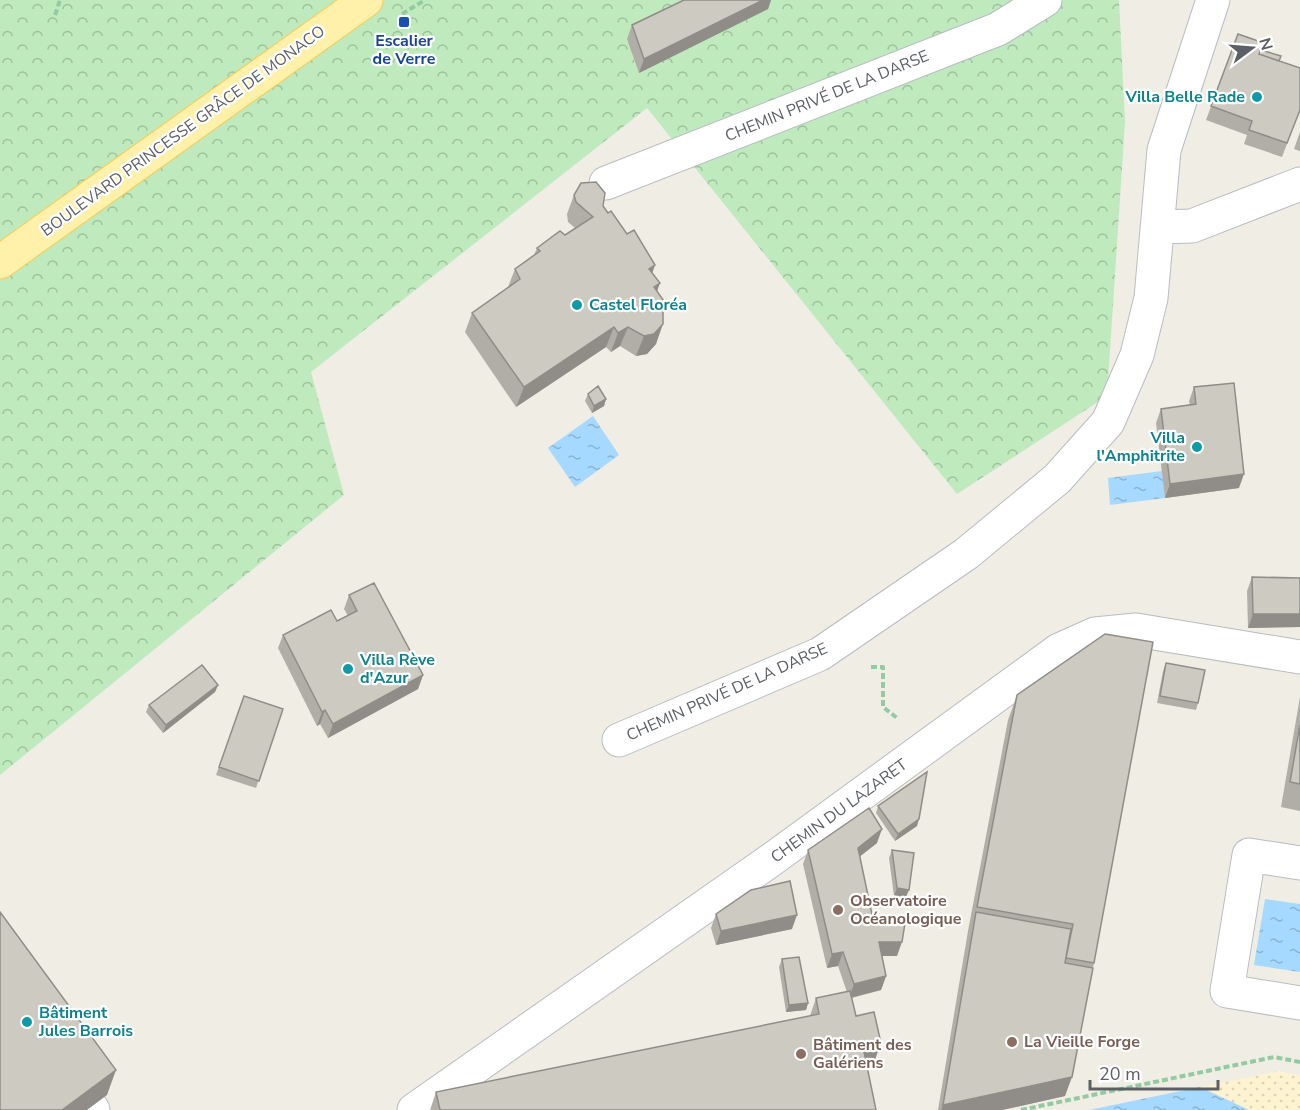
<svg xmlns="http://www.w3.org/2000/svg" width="1300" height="1110" font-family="'Nunito Sans',sans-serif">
  <defs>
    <pattern id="forest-crowns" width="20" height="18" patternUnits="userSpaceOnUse" patternTransform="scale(1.5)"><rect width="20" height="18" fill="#beeabd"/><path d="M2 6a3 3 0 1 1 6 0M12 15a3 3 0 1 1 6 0" fill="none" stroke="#9ec19d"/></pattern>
    <pattern id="sand-dots" width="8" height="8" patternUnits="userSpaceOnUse" patternTransform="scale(1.5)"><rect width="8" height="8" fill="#fef3d0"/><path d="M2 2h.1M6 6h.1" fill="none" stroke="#dcd3b5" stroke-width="1.8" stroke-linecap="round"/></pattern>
    <pattern id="water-ripples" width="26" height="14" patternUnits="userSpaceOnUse" patternTransform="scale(1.5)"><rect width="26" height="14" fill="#a5d9ff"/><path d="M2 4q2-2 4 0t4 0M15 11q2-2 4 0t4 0" fill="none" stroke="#8ab3d2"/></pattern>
  </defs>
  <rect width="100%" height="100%" fill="#f0ede4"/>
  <path fill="url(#forest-crowns)" d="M0 0H1119L1125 122 1107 396 957 494 647 108 311 372 344 495 0 775Z"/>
  <path fill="url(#sand-dots)" d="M1279 1071 1300 1075V1110H1249L1200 1087Z"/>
  <path fill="url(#water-ripples)" d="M593 416 619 455 575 487 548 448Z
    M1162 471 1165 498 1110 505 1108 478Z
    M1265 899 1300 904V972L1254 965Z
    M1200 1087 1249 1110H1089Z"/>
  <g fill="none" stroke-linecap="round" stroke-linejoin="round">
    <g stroke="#b9bcc1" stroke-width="35">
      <path id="minor" d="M606 183 998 29 1045 0
        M1158 227 1192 226 1300 184
        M619 740 820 654 966 554 1057 479 1108 422 1137 355 1151 298 1164 150 1213 0
        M1300 863 1249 855 1227 991 1300 1003
        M91 1107 93 1110
        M414 1110 771 860 1059 650 1095 634 1136 630 1300 657"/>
    </g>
    <g stroke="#ffcb4e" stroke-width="35">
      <path id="major" d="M0 262 366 0"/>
    </g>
    <path stroke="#94caa2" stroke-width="4" stroke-dasharray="6 3" stroke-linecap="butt" d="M402 14 425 0
      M55 15 60 0
      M871 667H883V707L897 718
      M1021 1110 1274 1057 1300 1062"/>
    <use href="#minor" stroke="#fff" stroke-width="33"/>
    <use href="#major" stroke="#fff0aa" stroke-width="33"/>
  </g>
  <path fill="#b0aea7" d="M684 0H771L768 9 639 73 627 39 632 25Z
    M1238 34 1279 61 1300 110 1282 157 1244 144 1247 135 1206 120Z
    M1300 132V151L1294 149Z
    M574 195 603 206 608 213 655 265 652 273 663 312 656 344 647 354 636 356 620 346 611 352 606 347 516 407 465 332 472 313 508 287 515 269 534 255 537 248 565 235 575 228 568 222 567 214Z
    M1194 387 1239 488 1165 498 1156 423 1161 409 1190 405 1189 401Z
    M588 394 606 399 604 406 592 413 585 401Z
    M1252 577 1300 578V627L1248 628 1247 591Z
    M349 595 423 675 418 689 328 738 320 724 317 726 278 648 283 635 337 621 348 616 344 609Z
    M1166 663 1198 703 1196 710 1157 703 1163 671Z
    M218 685 215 692 163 733 146 712 149 705Z
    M1017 695 1094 963 1065 1096 1002 1110H938L968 931 1008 720Z
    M244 696 283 709 256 788 216 775Z
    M1300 697V811L1281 807Z
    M878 806 917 826 895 841 876 813Z
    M877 843 860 856 874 924 897 956H882L886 976 881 990 852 998 856 1016 872 1068 867 1069 876 1110H430L436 1092 810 1016 816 998 847 992 838 966 827 968 803 864 808 850Z
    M892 850 906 897 894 896 889 858Z
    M716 914 792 929 716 945 711 928Z
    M782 959 808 1003 806 1010 786 1012 779 967Z"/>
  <path fill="#908d88" d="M763 0H771L768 9 639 73 644 59Z
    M655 265 648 285 649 269Z
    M660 283 653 303 654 287Z
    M666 304 659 324V308Z
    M663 324 656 344 647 354 636 356 644 336Z
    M614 327 606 347 516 407 524 387Z
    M628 327 620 346 611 352 618 333Z
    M606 399 604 406 592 413 594 406Z
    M1244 474 1239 488 1165 498 1170 484Z
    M1253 614H1300V627L1248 628Z
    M423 675 418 689 328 738 333 724Z
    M218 685 215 692 163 733 166 725Z
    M325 710 320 724 317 726 322 712Z
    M919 819 917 826 895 841 898 834Z
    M882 829 877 843 853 862 858 848Z
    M897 888 909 890 906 897 894 896Z
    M797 915 792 929 716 945 721 931Z
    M879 942H902L897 956H874Z
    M843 952 838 966 827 968 832 954Z
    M886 976 881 990 849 998 854 984Z
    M808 1003 806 1010 786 1012 789 1005Z
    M881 1043 872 1068 854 1072 863 1047Z
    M116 1070 107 1095 87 1110H62Z
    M1072 1077 1065 1096 1002 1110H941L943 1105Z"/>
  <path fill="#cdcac2" stroke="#908d88" stroke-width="1.5" d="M684 0H763L644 59 632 25Z
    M1238 34 1264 43 1259 54 1300 68V110L1287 143 1249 130 1252 121 1211 106Z
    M1261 50 1281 56 1279 61 1259 54Z
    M596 182 605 193 603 206 608 213 611 211 627 234 634 230 655 265 649 269 660 283 654 287 666 304 659 308 663 312V324L654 334 644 336 628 327 618 333 614 327 524 387 472 313 520 279 515 269 540 251 537 248 560 231 565 235 593 217 576 202 574 195 581 183Z
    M1234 383 1244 474 1170 484 1161 409 1196 404 1194 387Z
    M598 386 606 399 594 406 588 394Z
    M1252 577 1300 578V614H1253Z
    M374 583 423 675 333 724 325 710 322 712 283 635 331 610 337 621 357 611 349 595Z
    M1105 634 1153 642 1094 963 1066 958 1073 924 977 907 1017 695Z
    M1166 663 1205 670 1198 703 1160 696Z
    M202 665 218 685 166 725 149 705Z
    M244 696 283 709 259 781 219 767Z
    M1300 725V784L1290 782Z
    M927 772 919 819 898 834 878 806Z
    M869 808 882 829 858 848 874 924 906 917 902 942H879L886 976 854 984 843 952 832 954 808 850Z
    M892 850 914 853 909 890 897 888Z
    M790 881 797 915 721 931 716 914 751 890Z
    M0 912 116 1070 62 1110H0Z
    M976 912 1071 929 1065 963 1093 968 1072 1077 943 1105Z
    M799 957 808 1003 789 1005 782 959Z
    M850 991 856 1016 874 1012 881 1043 863 1047 876 1110H440L436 1092 819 1014 816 998Z"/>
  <rect fill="#1a4fb4" stroke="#fff" stroke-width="2" x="398" y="16" width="12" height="12" rx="3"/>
  <g fill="#0f9aa8" stroke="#fff" stroke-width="2">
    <circle cx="1257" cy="97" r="6"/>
    <circle cx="577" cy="305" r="6"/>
    <circle cx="1197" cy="447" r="6"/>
    <circle cx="348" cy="669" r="6"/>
    <circle cx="27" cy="1022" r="6"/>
  </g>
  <g fill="#8d6e63" stroke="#fff" stroke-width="2">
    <circle cx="838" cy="910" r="6"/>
    <circle cx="1012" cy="1042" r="6"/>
    <circle cx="801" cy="1054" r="6"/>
  </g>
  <g text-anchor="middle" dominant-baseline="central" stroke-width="4.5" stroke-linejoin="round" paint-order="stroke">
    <g font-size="16" font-weight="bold" fill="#164399" stroke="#fff">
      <text x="404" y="41">Escalier<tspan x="404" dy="18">de Verre</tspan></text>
    </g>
    <g font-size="16" fill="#5c6066" stroke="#fff">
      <text transform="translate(827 96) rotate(-22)">CHEMIN PRIVÉ DE LA DARSE</text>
      <text transform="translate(183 131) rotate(-36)">BOULEVARD PRINCESSE GRÂCE DE MONACO</text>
      <text transform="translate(727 692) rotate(-24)">CHEMIN PRIVÉ DE LA DARSE</text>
      <text transform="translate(839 811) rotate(-36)">CHEMIN DU LAZARET</text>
    </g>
    <g font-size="16" font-weight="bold" fill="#0d838f" stroke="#fff" text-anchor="start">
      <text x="1245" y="97" text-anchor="end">Villa Belle Rade</text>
      <text x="589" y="305">Castel Floréa</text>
      <text x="1185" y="438" text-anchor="end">Villa<tspan x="1185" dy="18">l'Amphitrite</tspan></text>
      <text x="360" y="660">Villa Rève<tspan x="360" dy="18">d'Azur</tspan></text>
      <text x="39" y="1013">Bâtiment<tspan x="39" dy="18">Jules Barrois</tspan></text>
    </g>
    <g font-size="16" font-weight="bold" fill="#785e54" stroke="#fff" text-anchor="start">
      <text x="850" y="901">Observatoire<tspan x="850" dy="18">Océanologique</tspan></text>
      <text x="1024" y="1042">La Vieille Forge</text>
      <text x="813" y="1045">Bâtiment des<tspan x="813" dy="18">Galériens</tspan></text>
    </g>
  </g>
  <g transform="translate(1252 48) rotate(74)" stroke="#ffffff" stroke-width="4.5" paint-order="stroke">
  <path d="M0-4.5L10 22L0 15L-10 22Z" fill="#5c6066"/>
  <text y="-9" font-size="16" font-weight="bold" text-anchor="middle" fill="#5c6066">N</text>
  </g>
  <path d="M1090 1080v9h128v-9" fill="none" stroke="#5c6066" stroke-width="3"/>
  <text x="1099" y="1080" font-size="18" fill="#5c6066" stroke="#ffffff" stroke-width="4.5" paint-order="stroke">20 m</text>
</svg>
